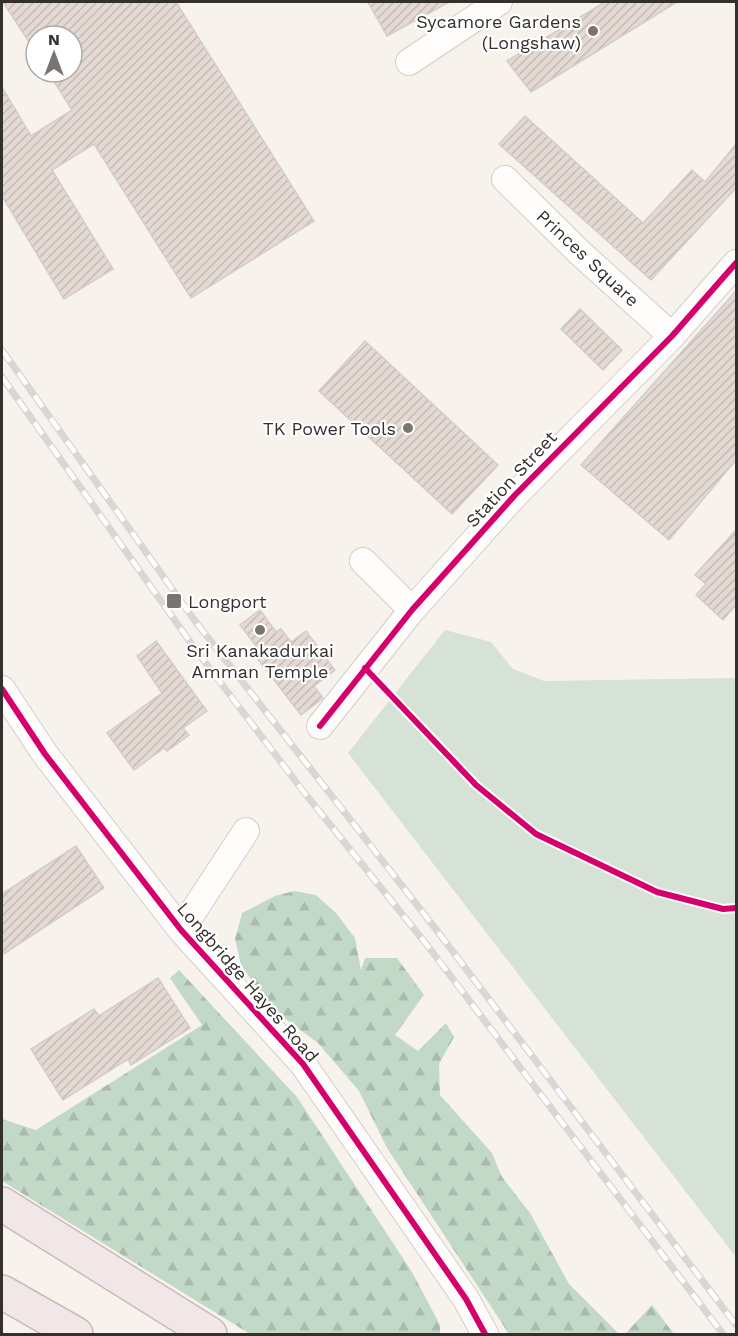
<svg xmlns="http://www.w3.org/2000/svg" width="738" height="1336" font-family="'Work Sans',sans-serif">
  <defs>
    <pattern id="forest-firs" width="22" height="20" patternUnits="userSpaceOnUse" patternTransform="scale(1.5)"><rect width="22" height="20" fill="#c3d9c8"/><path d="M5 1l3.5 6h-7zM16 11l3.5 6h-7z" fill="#a8bbac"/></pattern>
    <pattern id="building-hatch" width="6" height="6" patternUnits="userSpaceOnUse" patternTransform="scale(1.5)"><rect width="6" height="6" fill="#e5d9d3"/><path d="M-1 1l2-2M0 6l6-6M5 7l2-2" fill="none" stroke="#c5bbb5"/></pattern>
  </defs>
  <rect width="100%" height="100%" fill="#f8f2ed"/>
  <path fill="url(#forest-firs)" d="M294 891 316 895 336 913 355 938 361 970 365 958H397L424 995 395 1035 418 1051 446 1023 454 1037 439 1064 440 1095 492 1153 502 1177 530 1213 569 1284 619 1334H509L387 1148 359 1091 318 1043 272 1009 241 965 235 939 242 913 275 896Z
    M179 970 297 1097 412 1272 440 1325V1334H250L2 1181V1119L36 1130 202 1025 170 978Z
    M652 1305 674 1334H625Z"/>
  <path fill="#d5e2d5" d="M445 630 491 642 513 669 544 681 736 678V1257L348 753Z"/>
  <path fill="url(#building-hatch)" stroke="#d2cdca" stroke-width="1.5" d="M3 2H176L314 221 191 298 94 144 52 170 113 269 64 299 2 196V87L31 136 72 110 48 72H72V36H36V53Z
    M368 2H449L387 36Z
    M605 2H677L531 92 507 61Z
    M525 116 643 223 692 170 705 182 736 144V188L651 280 499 144Z
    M736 291V460L669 540 581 465Z
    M580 309 622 350 603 370 561 329Z
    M365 341 498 465 452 514 319 391Z
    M736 530V605L723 620 696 595 706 584 695 575Z
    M260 610 276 632 281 629 291 642 306 631 335 670 314 686 323 698 301 715 251 650 256 646 240 625Z
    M156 641 207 711 183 728 189 735 167 751 164 748 134 770 107 733 162 693 137 656Z
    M76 846 104 888 2 955V894Z
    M158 978 190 1028 131 1065 128 1059 63 1100 31 1049 94 1009 99 1016Z"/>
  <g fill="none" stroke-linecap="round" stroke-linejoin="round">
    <g stroke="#d2ceca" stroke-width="28">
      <path id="street" d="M409 62 499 2
        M505 179 579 252 672 336
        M363 561 412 610
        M2 689 45 754 181 930 303 1064 466 1299 485 1334
        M320 726 412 610 515 495 672 336 736 263
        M181 930 246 831"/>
    </g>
    <g stroke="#c8bbba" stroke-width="36">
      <path id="highway" d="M2 1204 210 1334
        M2 1292 76 1334"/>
    </g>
    <use href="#street" stroke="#fefdfc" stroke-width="26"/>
    <use href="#highway" stroke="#f2e7e8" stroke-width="33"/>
    <g stroke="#d9d7d6" stroke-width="7">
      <path id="rail" d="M2 350 195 621 435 928 736 1325
        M2 377 198 653 303 791 427 945 723 1334"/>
    </g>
    <use href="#rail" stroke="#fff" stroke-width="4.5" stroke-dasharray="14" stroke-linecap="butt"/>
    <g stroke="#fff" stroke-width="10">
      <path id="cycleway" d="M365 668 476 785 536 834 657 892 723 909 736 908
        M2 689 45 754 181 930 303 1064 466 1299 485 1334
        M320 726 412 610 515 495 672 336 736 263"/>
    </g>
    <use href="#cycleway" stroke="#d6006c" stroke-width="6"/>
  </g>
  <g fill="#797470" stroke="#fff" stroke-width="2">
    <circle cx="593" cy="31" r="6"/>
    <circle cx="408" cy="428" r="6"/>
    <rect x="166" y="593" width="16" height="16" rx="3"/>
    <circle cx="260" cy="630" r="6"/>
  </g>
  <g text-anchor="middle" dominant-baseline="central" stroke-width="4.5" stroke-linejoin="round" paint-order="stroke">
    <g font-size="18" fill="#34302d" stroke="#fff" text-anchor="end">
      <text x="581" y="21">Sycamore Gardens<tspan x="581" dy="21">(Longshaw)</tspan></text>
      <text x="396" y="428">TK Power Tools</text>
      <text x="188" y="601" text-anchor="start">Longport</text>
      <text x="260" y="650" text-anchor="middle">Sri Kanakadurkai<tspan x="260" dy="21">Amman Temple</tspan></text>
    </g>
    <g font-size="18" fill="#34302d" stroke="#fff">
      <text transform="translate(588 258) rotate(43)">Princes Square</text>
      <text transform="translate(511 479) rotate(-47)">Station Street</text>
      <text transform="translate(248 982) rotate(49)">Longbridge Hayes Road</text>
    </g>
  </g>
  <rect width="738" height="1336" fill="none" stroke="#34302d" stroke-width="6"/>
  <g transform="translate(54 54)"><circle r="28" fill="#ffffff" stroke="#aeacab" stroke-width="1.5"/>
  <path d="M0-4.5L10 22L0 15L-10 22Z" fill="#797470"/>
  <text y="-9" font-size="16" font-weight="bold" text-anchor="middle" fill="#34302d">N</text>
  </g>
</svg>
